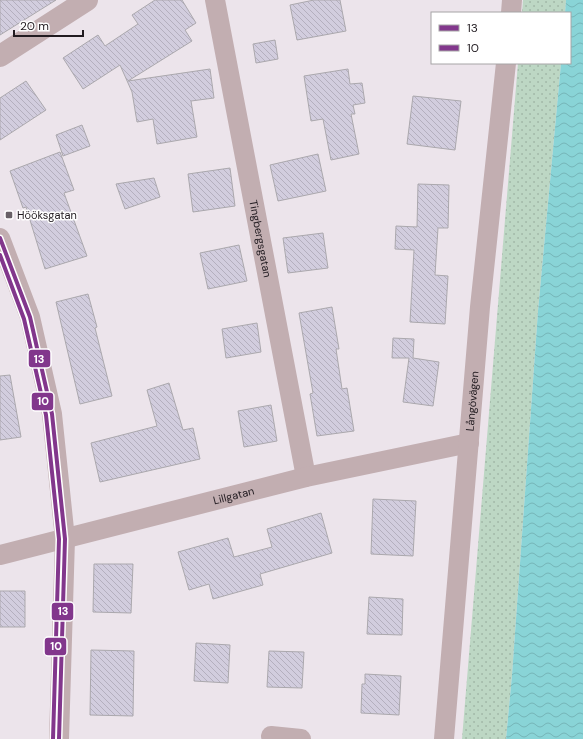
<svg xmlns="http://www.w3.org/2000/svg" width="583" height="739" font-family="'DM Sans',sans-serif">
  <defs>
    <pattern id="grass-dots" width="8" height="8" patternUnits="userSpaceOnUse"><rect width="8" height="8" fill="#bdd7c4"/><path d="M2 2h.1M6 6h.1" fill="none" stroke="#a2b8a8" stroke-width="1.8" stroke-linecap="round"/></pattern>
    <pattern id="water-waves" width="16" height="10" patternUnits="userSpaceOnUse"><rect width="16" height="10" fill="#89d4d7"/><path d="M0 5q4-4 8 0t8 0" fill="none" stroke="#76b5b8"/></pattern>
    <pattern id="building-back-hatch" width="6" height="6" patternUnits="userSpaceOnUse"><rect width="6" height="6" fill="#d2cdde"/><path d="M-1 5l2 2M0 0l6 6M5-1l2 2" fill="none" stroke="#b4afbe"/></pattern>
  </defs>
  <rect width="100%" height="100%" fill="#ece4eb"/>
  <path fill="url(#grass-dots)" d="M523 0H566L565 13H522Z
    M518 63H561L538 311 512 675 506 739H462Z"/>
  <path fill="url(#water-waves)" d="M566 0H583V739H506L512 675 538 311 561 63H570V13H565Z"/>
  <path fill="url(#building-back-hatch)" stroke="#aba8ad" d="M0 0H56L0 35Z
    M155 0H182L196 23 185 30 192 41 128 81 210 69 214 98 191 101 197 137 157 144 153 119 137 122 132 92 120 65 83 89 63 58 98 35 105 46 138 24 132 15Z
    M314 0H340L346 31 297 40 290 5Z
    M275 40 278 59 256 63 253 44Z
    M348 69 350 84 362 83 365 103 353 105 355 114H351L359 154 331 160 323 119 311 121 304 76Z
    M26 81 46 110 0 140V98Z
    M413 96 461 101 455 150 407 144Z
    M82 125 90 146 63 156 56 135Z
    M60 152 74 190 64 193 87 256 45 269 26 207 23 208 10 171Z
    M318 154 326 191 278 201 270 165Z
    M230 168 235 206 193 212 188 174Z
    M154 178 160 197 125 209 116 184Z
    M418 184 449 185 448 228H438L435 275 448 276 445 324 410 322 414 250 395 249 396 226 417 227Z
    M323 233 328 268 288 273 283 238Z
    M239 245 247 281 208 289 200 253Z
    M88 294 97 327 95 328 112 396 80 404 56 302Z
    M332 307 339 349H336L342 389 347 388 354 431 317 436 310 394 313 393 299 313Z
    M257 323 261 352 226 358 222 329Z
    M393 338 414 339 413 358 439 362 433 406 403 402 409 358H392Z
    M10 375 21 437 0 440V376Z
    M169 383 183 430 193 428 200 459 100 482 91 443 157 426 147 390Z
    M271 405 277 441 244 447 238 411Z
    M373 499 416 501 413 556 371 554Z
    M321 513 332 553 260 574 263 585 213 599 209 584 189 590 178 552 228 538 234 557 272 547 267 529Z
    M94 564H133L131 613 93 612Z
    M0 591H25V627H0Z
    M369 597 403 599 402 635 367 634Z
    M196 643 230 645 228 683 194 681Z
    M91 650 134 651 133 716 90 715Z
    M269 651 304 652 302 688 267 687Z
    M365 674 401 676 399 715 361 713 362 684H365Z"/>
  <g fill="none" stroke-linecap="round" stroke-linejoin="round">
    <g stroke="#c2aeb1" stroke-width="20">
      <path id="s1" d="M215 0 306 477"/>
      <path d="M511 13 512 0"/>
      <path d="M0 238 30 317 52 414 65 539 59 739"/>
      <path id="s2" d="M0 555 306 477 469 443"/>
      <path d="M271 736 301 739"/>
      <path id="s3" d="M444 739 480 307 506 63"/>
    </g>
    <path stroke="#c2aeb1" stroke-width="22" d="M0 56 87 0"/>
    <g stroke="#fff" stroke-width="7">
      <path id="bus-1" d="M0 238 30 317 52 414 65 539 59 739"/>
    </g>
    <g stroke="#fff" stroke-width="7">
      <path id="bus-2" d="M0 255 24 319 46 415 59 539 53 739"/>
    </g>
    <use href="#bus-1" stroke="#82378c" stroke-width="4"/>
    <use href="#bus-2" stroke="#82378c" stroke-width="4"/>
  </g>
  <rect fill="#686167" stroke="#fff" stroke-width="1.5" x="5" y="211" width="8" height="8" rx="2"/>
  <g text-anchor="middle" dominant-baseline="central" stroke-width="3" stroke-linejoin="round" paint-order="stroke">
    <g font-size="11" fill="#211b20" stroke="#fff" text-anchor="start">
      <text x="17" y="215">Hööksgatan</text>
    </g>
    <g font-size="11" fill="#211b20" stroke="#fff">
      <text stroke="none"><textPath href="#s1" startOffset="243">Tingbergsgatan</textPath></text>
      <text stroke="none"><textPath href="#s3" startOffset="339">Långövägen</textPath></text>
      <text stroke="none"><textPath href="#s2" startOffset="241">Lillgatan</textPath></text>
    </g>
  </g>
  <g stroke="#fff" stroke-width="1.5">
    <rect x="28" y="349" width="23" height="19" rx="4" fill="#82378c"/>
    <rect x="31" y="392" width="23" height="19" rx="4" fill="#82378c"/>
    <rect x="51" y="602" width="23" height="19" rx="4" fill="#82378c"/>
    <rect x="44" y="637" width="23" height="19" rx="4" fill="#82378c"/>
  </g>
  <g font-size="11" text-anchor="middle" font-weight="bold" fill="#fff">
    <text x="39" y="363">13</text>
    <text x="43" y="405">10</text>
    <text x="63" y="615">13</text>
    <text x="56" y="650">10</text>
  </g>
  <rect x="431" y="12" width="140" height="52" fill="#ffffff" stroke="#a6a4a6"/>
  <rect x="439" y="25" width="20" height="6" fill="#82378c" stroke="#a6a4a6"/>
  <text x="467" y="32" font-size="12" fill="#211b20">13</text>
  <rect x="439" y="45" width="20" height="6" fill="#82378c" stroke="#a6a4a6"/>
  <text x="467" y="52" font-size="12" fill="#211b20">10</text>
  <path d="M14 30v6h69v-6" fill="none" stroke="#211b20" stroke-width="2"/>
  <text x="20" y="30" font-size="12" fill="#211b20" stroke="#ffffff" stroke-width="3" paint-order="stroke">20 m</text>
</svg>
